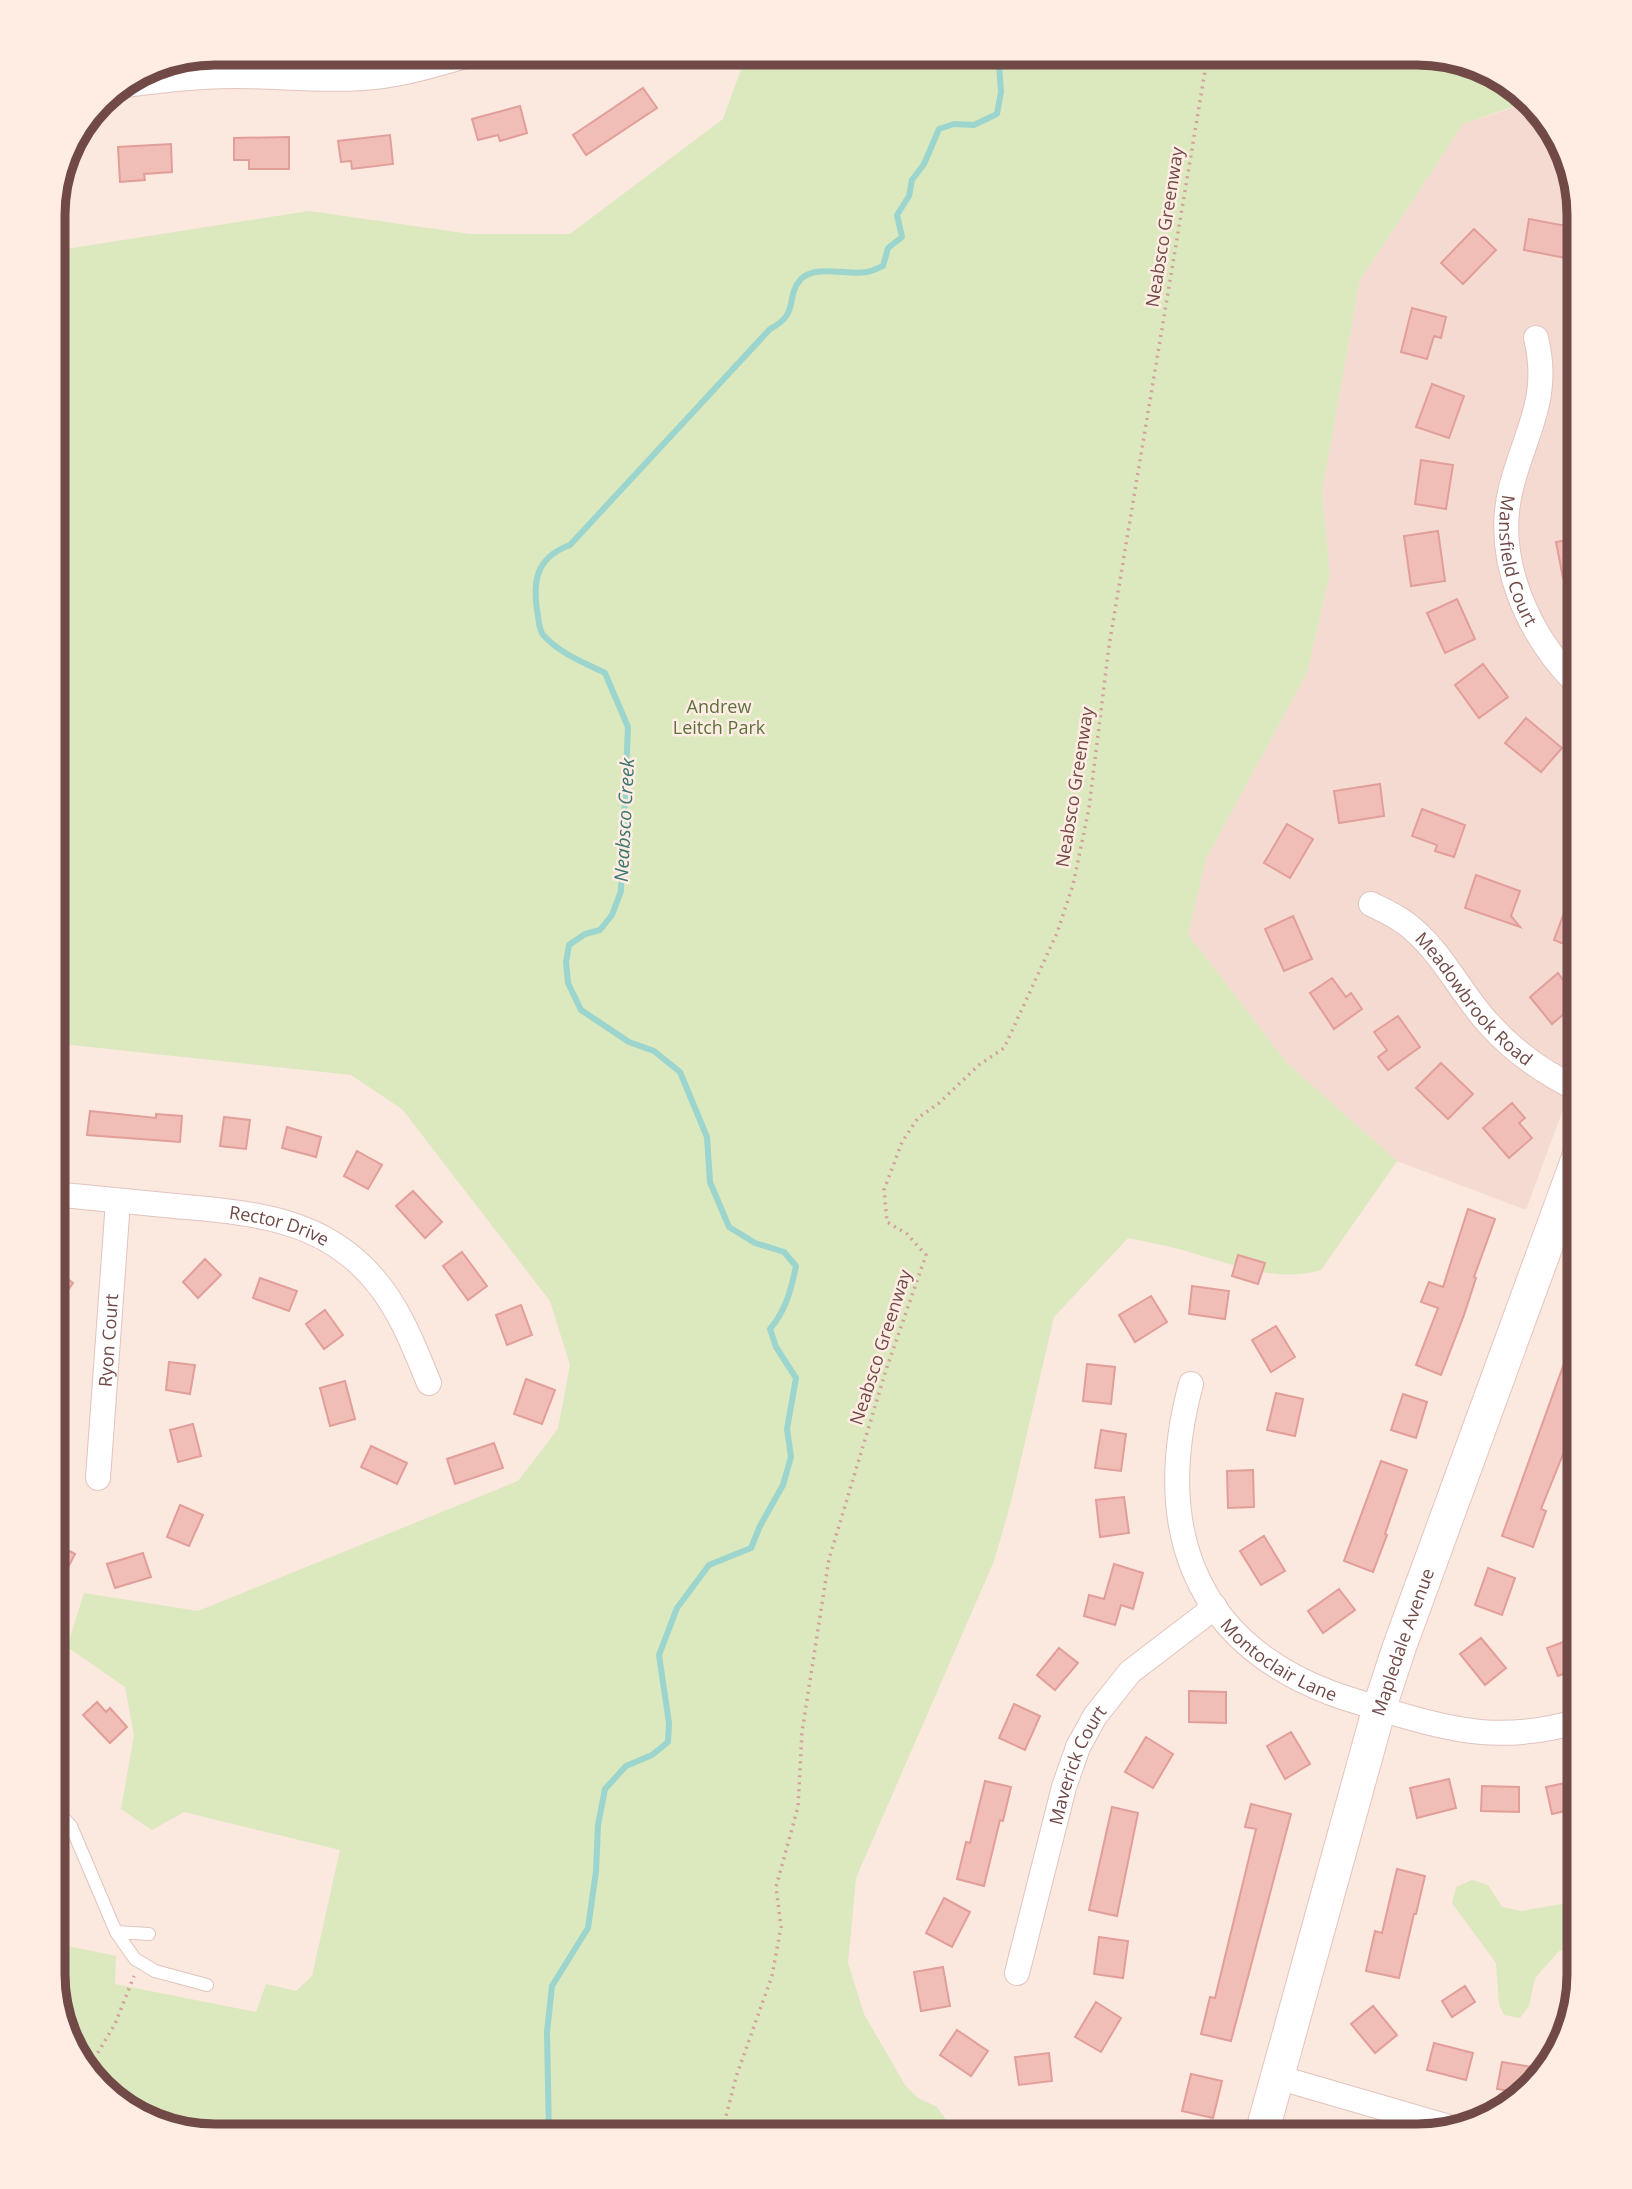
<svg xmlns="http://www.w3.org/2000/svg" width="1632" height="2189" font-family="'Open Sans',sans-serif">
  <rect width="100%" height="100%" fill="#fbe8df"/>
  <path fill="#f5dad1" d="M1516 91 1552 125 1579 215V1066L1526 1210 1397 1161 1287 1063 1188 934 1206 859 1307 673 1330 574 1322 492 1360 280 1463 124 1515 107Z"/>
  <path fill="#dce8be" d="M747 53H1427L1499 74 1516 91 1515 106 1463 124 1360 280 1322 492 1330 574 1307 673 1206 859 1188 934 1287 1063 1397 1161 1321 1270C1272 1284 1228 1262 1182 1250 1165 1245 1146 1242 1128 1238L1054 1317 1011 1502 994 1561 856 1878 848 1963 864 2014 905 2085 918 2098 937 2107 949 2124 950 2135 954 2136H215L134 2115 80 2064 53 1974V1943L116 1956 115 1984 256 2012 266 1984 296 1991 312 1976 340 1850 184 1812 152 1830 121 1809 134 1735 125 1687 67 1647 84 1593 198 1611 518 1481 558 1429 570 1365 550 1301 402 1109 351 1075 53 1043V251L309 211 470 234H570L723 119Z
    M1472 1880 1488 1885 1502 1907 1521 1911 1579 1901V1946L1559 1951 1535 1978 1529 2006 1520 2018 1504 2015 1499 2004 1496 1963 1452 1903 1456 1887Z"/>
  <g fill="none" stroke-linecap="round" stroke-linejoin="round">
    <path stroke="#9bd5cd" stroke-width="6" d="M549 2136 547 2032 552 1986 588 1928 596 1871 598 1825 605 1789 626 1766 652 1755 668 1742 669 1723 659 1655 677 1608 709 1565 751 1548 760 1526 783 1485 791 1457 787 1429 796 1378 776 1347 770 1329C786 1310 791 1290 796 1266L784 1252 755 1243 729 1227 710 1182 707 1137 680 1072 654 1051 629 1042 581 1010 568 983 566 962 569 945 585 934 600 930 612 915 621 891 628 727 605 673C583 662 561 654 544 636 539 631 539 623 538 616 532 582 535 558 570 545L770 329C801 313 784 298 801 279 816 264 849 276 867 272 872 271 878 268 883 266L888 248 902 237 897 215 909 196 912 180 924 164 939 129 954 124 974 125 997 114 1001 92 999 65 1007 53"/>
  </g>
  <path fill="#f0bdb7" stroke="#e29e98" stroke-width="2" d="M643 88 657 108 586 155 573 135Z
    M520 106 527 133 500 141 498 135 478 140 472 119Z
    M390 135 393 164 352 169 351 161 341 162 338 141Z
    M289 137V169H249V160H234V138Z
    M171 144 172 172 144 174 145 180 120 182 118 147Z
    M1529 219 1577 228 1571 259 1524 250Z
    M1474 229 1496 250 1463 284 1441 263Z
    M1412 308 1446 317 1441 338 1434 336 1427 359 1401 352Z
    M1432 384 1464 396 1449 438 1416 427Z
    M1421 460 1453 465 1446 509 1415 504Z
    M1438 531 1445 581 1411 586 1404 536Z
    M1579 538V575L1563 578 1556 542Z
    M1457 599 1475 639 1445 653 1427 613Z
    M1483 664 1508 697 1479 718 1455 685Z
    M1526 718 1562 748 1541 772 1505 743Z
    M1380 784 1384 816 1339 823 1334 791Z
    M1422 809 1465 825 1454 857 1435 851 1437 845 1412 836Z
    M1287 824 1313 839 1290 878 1264 863Z
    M1476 875 1520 891 1511 916 1520 927 1465 908Z
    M1564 913 1579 918V950L1554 940Z
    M1293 916 1312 959 1284 971 1265 929Z
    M1558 973 1579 1001 1552 1024 1530 997Z
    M1332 978 1346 997 1351 993 1362 1009 1334 1029 1310 993Z
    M1398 1016 1420 1047 1388 1070 1378 1057 1387 1050 1374 1032Z
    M1441 1063 1473 1094 1448 1119 1416 1088Z
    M1512 1103 1525 1118 1519 1123 1532 1138 1509 1158 1483 1128Z
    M90 1111 156 1118V1114L182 1116 180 1142 87 1135Z
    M224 1117 250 1120 246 1149 220 1146Z
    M287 1127 321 1137 316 1157 282 1148Z
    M357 1151 382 1165 368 1189 344 1176Z
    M413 1191 442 1222 425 1238 396 1206Z
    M1468 1209 1495 1219 1474 1277 1476 1278 1464 1315 1441 1375 1416 1365 1438 1308 1421 1302 1429 1282 1443 1287Z
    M462 1252 487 1286 468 1300 443 1266Z
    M1238 1255 1265 1263 1258 1284 1232 1276Z
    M205 1259 221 1275 198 1298 183 1282Z
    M53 1268 73 1283 53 1312Z
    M260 1278 297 1291 289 1311 253 1298Z
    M1192 1286 1229 1291 1225 1319 1189 1314Z
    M1151 1296 1167 1322 1135 1342 1119 1315Z
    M521 1305 532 1335 507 1345 496 1315Z
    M325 1310 343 1335 324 1349 306 1324Z
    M1276 1326 1295 1357 1271 1372 1252 1340Z
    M1576 1330H1579V1424L1576 1422 1541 1509 1546 1511 1533 1547 1502 1536Z
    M169 1362 195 1365 190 1394 166 1390Z
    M1087 1364 1115 1367 1111 1404 1083 1401Z
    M526 1379 555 1390 542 1424 514 1414Z
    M345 1381 355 1419 330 1426 320 1388Z
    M1276 1393 1303 1399 1295 1436 1267 1430Z
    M1403 1394 1427 1402 1416 1438 1391 1430Z
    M193 1424 201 1456 178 1462 170 1430Z
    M1101 1430 1126 1434 1121 1471 1095 1468Z
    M494 1443 503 1468 455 1484 447 1459Z
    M371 1446 407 1463 397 1484 361 1467Z
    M1381 1461 1407 1470 1385 1534 1387 1535 1373 1572 1344 1561Z
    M1253 1470 1254 1507 1228 1508 1227 1471Z
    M1124 1497 1129 1533 1100 1537 1096 1500Z
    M180 1505 203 1515 189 1546 167 1537Z
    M1264 1536 1285 1571 1261 1585 1240 1551Z
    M53 1542 75 1554 53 1596Z
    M143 1553 151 1577 115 1588 107 1564Z
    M1114 1564 1143 1573 1133 1609 1121 1605 1115 1625 1084 1616 1089 1595 1104 1599Z
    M1488 1568 1515 1578 1502 1615 1475 1605Z
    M1339 1589 1355 1610 1323 1633 1308 1611Z
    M1579 1636V1668L1558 1676 1547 1648Z
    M1481 1638 1506 1668 1485 1685 1460 1654Z
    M1059 1648 1078 1663 1055 1690 1037 1675Z
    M1189 1691 1226 1692V1723L1189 1722Z
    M97 1702 106 1712 110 1708 127 1727 110 1743 83 1715Z
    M1014 1704 1040 1716 1025 1750 999 1738Z
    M1291 1732 1310 1764 1285 1779 1267 1746Z
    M1146 1737 1173 1754 1153 1788 1125 1772Z
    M1449 1779 1456 1808 1417 1818 1410 1788Z
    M1579 1780V1808L1552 1814 1546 1787Z
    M985 1781 1011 1787 1003 1821 1000 1820 984 1886 957 1879 966 1842 970 1843Z
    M1482 1786 1519 1787V1812L1481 1811Z
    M1251 1804 1291 1814 1231 2041 1201 2034 1210 1997 1215 1998 1256 1829 1245 1827Z
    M1112 1807 1138 1813 1117 1916 1089 1910Z
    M1397 1869 1425 1876 1416 1914H1414L1399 1978 1366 1971 1375 1931 1382 1933Z
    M944 1898 970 1912 952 1947 926 1933Z
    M1099 1937 1128 1941 1123 1978 1094 1974Z
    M943 1967 950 2006 921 2011 914 1972Z
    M1465 1986 1475 2002 1452 2017 1442 2001Z
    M1096 2002 1121 2018 1101 2052 1075 2037Z
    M1373 2006 1397 2035 1375 2053 1351 2024Z
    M957 2030 988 2051 971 2076 940 2055Z
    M1434 2043 1473 2053 1466 2080 1427 2070Z
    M1049 2053 1052 2081 1019 2085 1015 2057Z
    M1502 2062 1544 2069 1522 2093 1497 2089Z
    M1191 2074 1222 2081 1213 2118 1182 2111Z"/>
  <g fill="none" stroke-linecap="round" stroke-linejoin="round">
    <g stroke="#e1c4be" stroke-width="14">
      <path id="lane" d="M53 1807 71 1826 116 1932 135 1959 155 1971 207 1985
        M116 1932 149 1934"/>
    </g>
    <g stroke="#e1c4be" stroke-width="26">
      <g id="street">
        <path d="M119 86C157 81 196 76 235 76 278 76 320 81 363 78 402 76 440 63 477 53"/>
        <path id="s1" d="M1536 338C1551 399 1525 432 1511 488 1493 560 1529 637 1579 686"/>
        <path id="s2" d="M1371 904C1387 912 1403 919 1416 932 1445 958 1463 996 1489 1024 1514 1052 1546 1074 1579 1090"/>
        <path id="s3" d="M53 1194C93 1198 134 1202 175 1206 250 1213 322 1217 374 1279 400 1309 414 1347 429 1383"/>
        <path id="s4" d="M1191 1384C1154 1522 1189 1639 1331 1693 1347 1699 1365 1704 1381 1709 1454 1732 1505 1743 1579 1721"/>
        <path id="s5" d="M98 1478 118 1201"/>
        <path id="s6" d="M1017 1973 1064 1787 1078 1747 1095 1716 1130 1672 1215 1607"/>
        <path d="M1277 2077 1449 2127"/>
      </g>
    </g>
    <g stroke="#e6c3bc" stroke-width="35">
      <g id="secondary">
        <path id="s7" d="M1261 2136 1379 1709 1399 1648 1579 1156"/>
      </g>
    </g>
    <path stroke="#d4a09b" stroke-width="3.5" stroke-dasharray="2 5" stroke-linecap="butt" d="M87 2071 115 2024 134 1976
      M721 2136 736 2077 772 1976 781 1927 776 1887 798 1807 802 1732 829 1559 886 1370 926 1255 907 1234 887 1222 884 1190 902 1142 918 1118 939 1103 979 1065 1004 1048 1057 933 1073 885 1089 808 1109 646 1208 53"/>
    <use href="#lane" stroke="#fff" stroke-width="12"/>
    <use href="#street" stroke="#fff" stroke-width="24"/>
    <use href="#secondary" stroke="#fff" stroke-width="33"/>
  </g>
  <g text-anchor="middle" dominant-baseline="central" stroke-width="5" stroke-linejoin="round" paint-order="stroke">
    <g font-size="18" fill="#714a48" stroke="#ffede4">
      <text transform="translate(1164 227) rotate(-81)">Neabsco Greenway</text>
      <text stroke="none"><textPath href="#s1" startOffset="229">Mansfield Court</textPath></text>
      <text transform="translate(1074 787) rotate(-81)">Neabsco Greenway</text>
      <text stroke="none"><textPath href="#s2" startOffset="142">Meadowbrook Road</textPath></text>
      <text stroke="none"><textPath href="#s3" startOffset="229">Rector Drive</textPath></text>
      <text stroke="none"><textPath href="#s5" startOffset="138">Ryon Court</textPath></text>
      <text transform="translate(880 1347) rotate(-72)">Neabsco Greenway</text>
      <text stroke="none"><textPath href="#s7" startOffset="514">Mapledale Avenue</textPath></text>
      <text stroke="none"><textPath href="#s4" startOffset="317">Montoclair Lane</textPath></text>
      <text stroke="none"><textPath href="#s6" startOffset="217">Maverick Court</textPath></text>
    </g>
    <g font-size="18" fill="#5c713d" stroke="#ffede4">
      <text x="719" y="706">Andrew<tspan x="719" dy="21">Leitch Park</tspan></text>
    </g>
    <g font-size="19" font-style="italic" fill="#3c776f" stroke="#ffede4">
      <text transform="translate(624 820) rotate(-87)">Neabsco Creek</text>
    </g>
  </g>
  <path d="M0 0H1632V2189H0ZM215 65H1417A150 150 0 0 1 1567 215V1974A150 150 0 0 1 1417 2124H215A150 150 0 0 1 65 1974V215A150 150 0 0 1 215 65Z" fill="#ffede4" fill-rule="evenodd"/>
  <path fill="none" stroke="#714a48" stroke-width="9" d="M215 65H1417A150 150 0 0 1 1567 215V1974A150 150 0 0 1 1417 2124H215A150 150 0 0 1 65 1974V215A150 150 0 0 1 215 65Z"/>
</svg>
